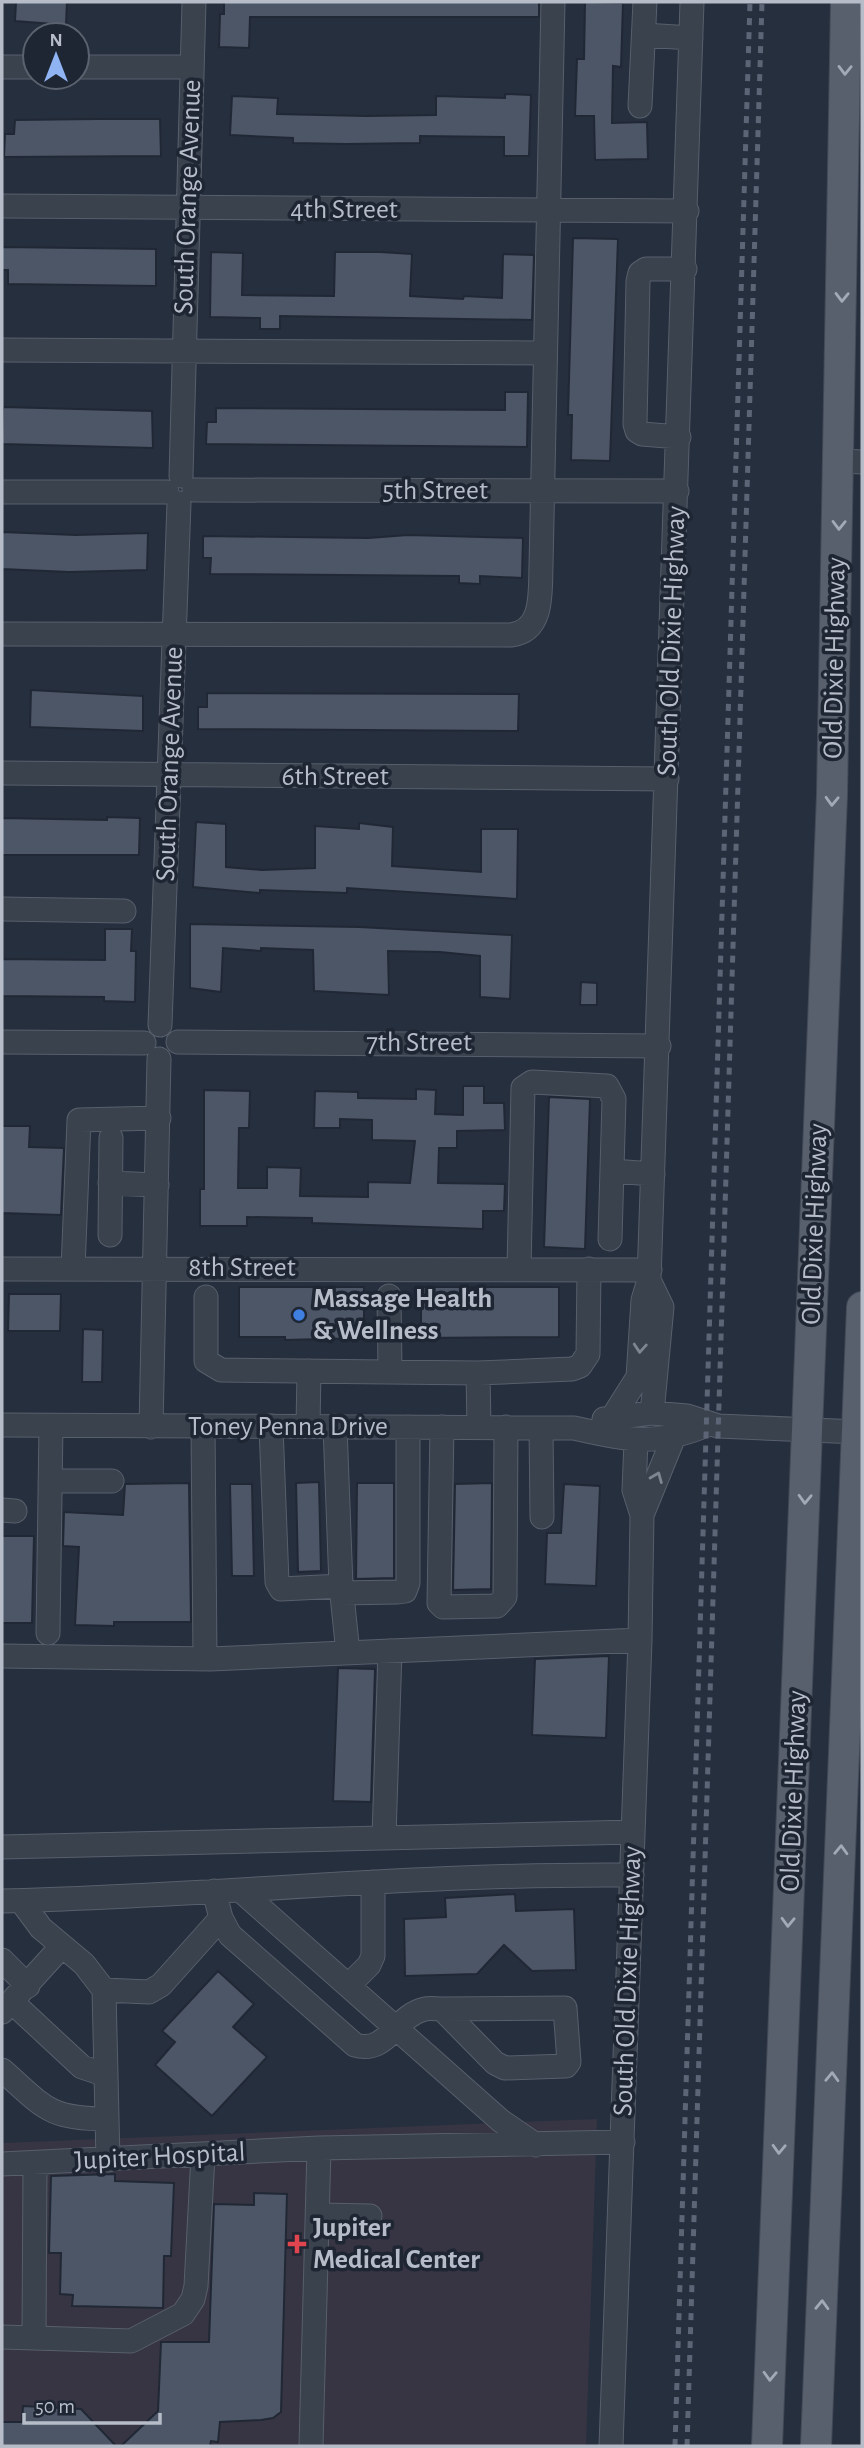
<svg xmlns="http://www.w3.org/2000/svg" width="864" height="2448" font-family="'Alegreya Sans',sans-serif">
  <rect width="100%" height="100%" fill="#262f3e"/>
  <path fill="#373543" d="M597 2119 586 2446H2V2143Z"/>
  <path fill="#4c5667" stroke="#212835" stroke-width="2" d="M16 2H67L66 25 15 21Z
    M224 2H539V17H250L249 48 219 47 220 14H224Z
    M585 2 623 3 621 67 613 66 612 123 647 122 648 159 595 160 594 116H575L577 59H584Z
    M505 94 531 95 529 156H504V137L420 136V143L346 144 293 143V138L230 135 232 96 278 98 277 114 366 116 436 115V96L505 98Z
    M97 119H160L161 156 4 157 5 134H14L15 120Z
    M573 238 618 239 610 461 571 460 572 415H568Z
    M2 247 156 249V286L8 284V270H2Z
    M211 252 243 253 242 295 334 296 335 252H380L412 254 410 296 463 299 464 296 502 298 503 254 534 255 532 320 280 316V329H260V318L210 317Z
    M505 392H528L527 447 206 444 207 422H216V408L505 410Z
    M3 407 152 411 153 448 2 444Z
    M2 532 76 535 148 533 147 570 69 572 2 569Z
    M408 535 523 538 522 578 480 576V584L459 583V576L210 574 211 558H203V536L368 538Z
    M31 690 143 696V731L30 727Z
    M207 693 519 694 518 731 198 729V707H207Z
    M107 817 140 818 139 855H2V818L107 820Z
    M196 822 226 824V867L262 870 315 868V826L359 829V823L393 827 392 866 481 872V829H518L517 899 347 888V893L260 890V893L193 887Z
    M190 924 359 927 512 935 510 999 480 997V956L440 952 388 951 389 995 314 991 313 950 261 948V951L223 948 221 992 190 988Z
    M105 929H132L131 951H136L135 1002 104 1001V997L2 996V959L105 960Z
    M581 982 597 983V1005H580Z
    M463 1086H484V1103H504L505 1130 457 1131V1148H439L438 1183 505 1184 504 1211H483V1229L312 1223V1218L247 1217V1226H200V1189H204V1090L250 1091 249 1128H239L238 1188H267V1167L301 1168 300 1196 368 1197V1182L410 1183 415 1141 372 1140V1120L340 1119V1128H314L315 1091 358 1092V1098L416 1099V1089L436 1090 435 1114 463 1115Z
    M549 1097 590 1099 585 1249 544 1247Z
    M2 1126H30L29 1147 64 1148 61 1215 2 1213Z
    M239 1287H364V1338L285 1340V1337H239Z
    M421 1287H559V1337L421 1338Z
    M9 1294H61L60 1331H8Z
    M83 1329 103 1330 102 1382H82Z
    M319 1482 321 1571 298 1572 296 1483Z
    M189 1483 191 1622H114V1626L75 1625 79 1547 63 1546 64 1512 123 1515 125 1484Z
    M357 1483H394V1578L356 1579Z
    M492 1483 491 1589 453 1590 455 1484Z
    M230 1484H252L254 1576H232Z
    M564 1484 600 1486 596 1586 545 1584 547 1533H561Z
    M2 1536H34L32 1623H2Z
    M609 1656 606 1738 532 1735 535 1659Z
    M338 1668 375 1669 371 1802 333 1801Z
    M515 1894 516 1911 574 1909 576 1970 532 1971 504 1945 477 1974 405 1976 404 1919 446 1917 445 1898Z
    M218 1971 254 2004 233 2027 267 2057 212 2116 155 2065 175 2042 162 2031Z
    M115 2174V2181L174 2183 171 2256H164L163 2308 72 2306 73 2295 60 2294 61 2253H49L51 2176Z
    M254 2193 287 2194 281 2412 273 2418 261 2420 220 2422 218 2442 211 2441 210 2446H121L158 2411 161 2342H209L214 2204 254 2205Z
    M23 2406 81 2409 116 2446H2V2422H22Z"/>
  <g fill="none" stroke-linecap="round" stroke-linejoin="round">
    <g stroke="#585f6c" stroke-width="25">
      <path id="minor" d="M644 35 691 38
        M2 67H35
        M77 67H191
        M640 106 645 2
        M2 206 687 211
        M2 350 544 353
        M679 437 642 434 637 431 635 424 638 281 640 273 646 269H685
        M840 461 862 462
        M181 476 194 2
        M194 490 677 491
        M2 492H167
        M2 634 511 635C544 631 540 592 541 566L553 2
        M2 773 667 779
        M2 909 124 911
        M160 1025 179 503
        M2 1042 144 1043
        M178 1042 659 1046
        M612 1171 653 1174
        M110 1183 157 1185
        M110 1235 111 1138
        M519 1268 523 1088 532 1082 607 1086 614 1099 610 1239
        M2 1269 650 1270
        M73 1269 79 1120 159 1118
        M649 1280 662 1307 652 1413
        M389 1296 390 1370
        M206 1297V1361L221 1370 478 1373 572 1369 580 1366 588 1354 589 1269
        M478 1373 479 1427
        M614 1415 638 1377 643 1300 649 1280 692 2
        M604 1419 652 1413 687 1416 718 1426 858 1432
        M2 1425 574 1428C629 1440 653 1447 707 1425
        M203 1426 205 1659
        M271 1426 277 1582 281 1589 341 1586
        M308 1426 309 1371
        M335 1426 341 1586 348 1653
        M151 1427 159 1059
        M442 1427 439 1603 443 1607 497 1606 505 1597 506 1427
        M541 1428 542 1517
        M50 1481H112
        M2 1510 15 1511
        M642 1515 673 1439
        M341 1593 398 1592 405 1591 408 1583V1427
        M48 1633 51 1426
        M2 1656 211 1659 640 1640
        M384 1837 390 1651
        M2 1847 633 1832
        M240 1890 501 2121 536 2145
        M214 1891 221 1918 230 1935 355 2045C387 2055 396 2015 425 2009 430 2008 436 2009 442 2009L565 2008 569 2062 566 2066 505 2068 495 2063 442 2009
        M2 1901C212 1896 421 1873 632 1875
        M21 1901 41 1928 84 1964 104 1990 108 2160
        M2 1960 28 1986
        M349 1985 369 1965 373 1956V1882
        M104 1990 149 1992 161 1985 221 1918
        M12 2002 82 2067 106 2075
        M2 2012 62 1946
        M2 2070C44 2107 48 2119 107 2119
        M2 2164 319 2148 623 2142
        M318 2215 370 2216
        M2 2337 131 2341 183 2314 193 2299 196 2286 203 2155
        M34 2338 35 2163
        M311 2446 319 2148
        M611 2446 640 1640 642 1515 634 1490 636 1441"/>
    </g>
    <g stroke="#434a57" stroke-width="32">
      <path id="major" d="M767 2446 832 795 846 2
        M816 2446 862 1307"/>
    </g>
    <use href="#minor" stroke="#3a424e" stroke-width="23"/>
    <use href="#major" stroke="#58606e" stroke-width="30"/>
    <path stroke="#5c6575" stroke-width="5" stroke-dasharray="7 7" stroke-linecap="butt" d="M675 2446 750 2
      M687 2446 762 2"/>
  </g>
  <defs><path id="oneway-chevron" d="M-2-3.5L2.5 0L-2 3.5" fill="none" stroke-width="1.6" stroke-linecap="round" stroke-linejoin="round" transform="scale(1.75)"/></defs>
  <g stroke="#a3aab7">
    <use href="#oneway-chevron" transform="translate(845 70) rotate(91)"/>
    <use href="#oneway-chevron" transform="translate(842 297) rotate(91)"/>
    <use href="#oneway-chevron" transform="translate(839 525) rotate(91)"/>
    <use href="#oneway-chevron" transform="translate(832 801) rotate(92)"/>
    <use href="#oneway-chevron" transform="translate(805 1499) rotate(92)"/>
    <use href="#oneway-chevron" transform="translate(841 1850) rotate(-88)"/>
    <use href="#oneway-chevron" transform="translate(788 1922) rotate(92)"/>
    <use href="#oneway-chevron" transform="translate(832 2077) rotate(-88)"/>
    <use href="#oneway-chevron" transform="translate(779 2149) rotate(92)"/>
    <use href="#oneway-chevron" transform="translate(822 2305) rotate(-88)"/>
    <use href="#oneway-chevron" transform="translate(770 2376) rotate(92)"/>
  </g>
  <g stroke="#7e8692">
    <use href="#oneway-chevron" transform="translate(640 1348) rotate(94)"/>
    <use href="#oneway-chevron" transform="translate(657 1477) rotate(-68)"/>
  </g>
  <circle fill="#3f7fe0" stroke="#1f2633" stroke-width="2.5" cx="299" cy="1315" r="7"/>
  <path fill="#e0444e" stroke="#1f2633" stroke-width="2.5" d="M293.5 2233.5h7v7h7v7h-7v7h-7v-7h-7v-7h7z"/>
  <g text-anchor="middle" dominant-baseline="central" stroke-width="7" stroke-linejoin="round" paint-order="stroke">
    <g font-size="28" fill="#b6bdc9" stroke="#1f2633">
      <text transform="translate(188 197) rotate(-88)">South Orange Avenue</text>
      <text x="344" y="210">4th Street</text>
      <text x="435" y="491">5th Street</text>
      <text transform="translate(672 641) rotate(-88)">South Old Dixie Highway</text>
      <text transform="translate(835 658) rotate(-89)">Old Dixie Highway</text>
      <text transform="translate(170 764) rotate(-88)">South Orange Avenue</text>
      <text x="335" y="777">6th Street</text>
      <text x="419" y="1043">7th Street</text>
      <text transform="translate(815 1224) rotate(-88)">Old Dixie Highway</text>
      <text x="242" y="1268">8th Street</text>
      <text x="288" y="1427">Toney Penna Drive</text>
      <text transform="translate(794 1791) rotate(-88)">Old Dixie Highway</text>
      <text transform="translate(628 1981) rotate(-88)">South Old Dixie Highway</text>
      <text transform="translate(160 2157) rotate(-3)">Jupiter Hospital</text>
    </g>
    <g font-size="28" font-weight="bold" fill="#b6bdc9" stroke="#1f2633" text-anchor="start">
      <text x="313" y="1299">Massage Health<tspan x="313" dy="32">&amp; Wellness</tspan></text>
      <text x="313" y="2228">Jupiter<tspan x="313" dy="32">Medical Center</tspan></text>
    </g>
  </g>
  <rect width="864" height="2448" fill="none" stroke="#b6bdc9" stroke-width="7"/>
  <g transform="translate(56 56)"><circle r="33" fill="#1f2633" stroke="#5b626f" stroke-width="2"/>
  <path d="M0-5L12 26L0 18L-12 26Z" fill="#90b3f4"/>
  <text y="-10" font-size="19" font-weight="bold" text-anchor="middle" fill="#b6bdc9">N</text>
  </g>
  <path d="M24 2413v10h136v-10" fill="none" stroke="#b6bdc9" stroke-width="3.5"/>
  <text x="35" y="2413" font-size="21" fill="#b6bdc9" stroke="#1f2633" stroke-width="5" paint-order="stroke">50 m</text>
</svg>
